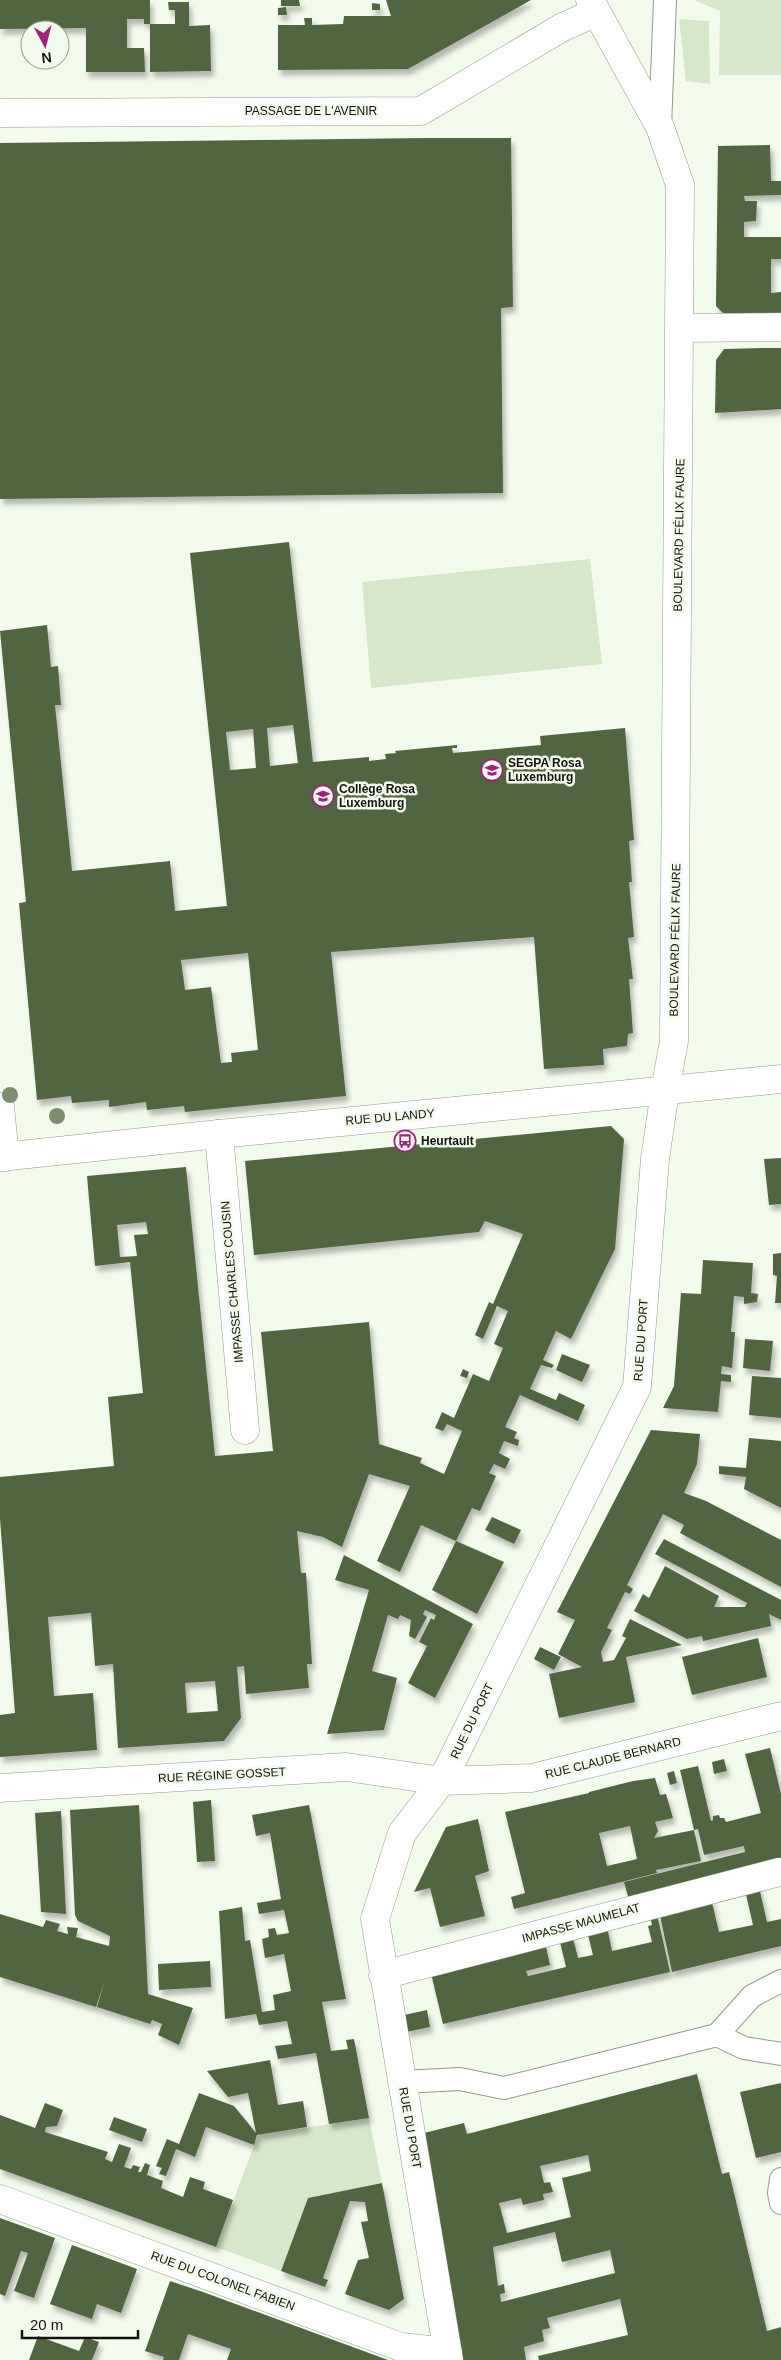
<svg xmlns="http://www.w3.org/2000/svg" width="781" height="2360" font-family="Arial,sans-serif">
  <defs>
    <filter id="shadow"><feDropShadow dx="3" dy="5.5" stdDeviation="2.5" flood-color="#0004"/></filter>
  </defs>
  <rect width="100%" height="100%" fill="#f3fbec"/>
  <path fill="#d7e7ca" d="M694 0H781V75H719L720 11Z
    M679 19 709 21 710 84 686 81Z
    M590 559 602 664 371 688 362 582Z
    M369 2118 382 2183 308 2198 281 2271 216 2247 258 2135Z"/>
  <path fill="#516540" fill-rule="evenodd" filter="url(#shadow)" d="M0 0H150V24H175V10H169L168 2H189V26L210 25 211 71 150 72V24H144V19H127V48H144L145 72H86V28L0 29Z
    M281 0H299L300 6H281Z
    M386 0H531L408 69 278 70V25H305L304 18H312V25L343 24 344 16H391Z
    M372 3 380 4V10H372Z
    M286 7 287 15H278V8Z
    M427 138H511L513 307 501 308 503 493 0 499V143Z
    M770 145 771 181H781V195L744 196 745 201H757L756 221 744 222V237H781V259H771V293L781 292V314L725 315 716 306 718 146Z
    M763 348H781V409L715 413 716 360 724 349Z
    M289 542 313 762 369 757V761L386 759 385 754 396 753 395 751 457 745V748H452L453 753 541 745 540 736 625 728 634 840 629 841 632 882H629L634 937 628 938 633 979H629L633 1033 628 1034 627 1046 603 1049 604 1065 544 1069 534 937 331 952 346 1096 185 1112 184 1106 147 1110 146 1102 109 1107V1100L72 1103 71 1096 37 1100 19 903 26 902 0 631 47 625 51 667 58 666 61 705H55L72 871 170 861 175 911 227 906 190 553ZM293 725 298 763 270 766 267 728ZM253 729 256 768 230 770 226 732ZM248 953 258 1050 231 1053 232 1062 221 1063 211 987 185 990 181 960Z
    M611 1126 624 1139 615 1249 571 1339 556 1331 543 1360 554 1365 552 1368 541 1365 530 1389 556 1400 559 1393 585 1405 578 1421 520 1395 505 1427 517 1432 514 1438 519 1440 518 1446 504 1441 499 1453 510 1459 505 1469 494 1464 489 1473 496 1476 480 1511 472 1508 456 1541 504 1562 477 1614 432 1590 456 1541 421 1525 400 1572 377 1561 410 1486 369 1474 342 1547 323 1537 297 1531 301 1573H306L312 1664H307L309 1688 246 1694 244 1666 237 1667 241 1718 224 1741 118 1748 113 1664 95 1666 91 1613 48 1617 54 1696 93 1693 97 1750 0 1757V1715L15 1713 0 1519V1477L114 1466 108 1397 143 1393 130 1262 95 1266 87 1176 186 1167 215 1456 273 1451 261 1332 369 1322 379 1444 422 1458 420 1463 444 1474 462 1431 447 1424 443 1431 435 1428 442 1412 454 1418 473 1374 489 1381 503 1348 494 1344 508 1311 497 1306 483 1339 475 1335 489 1302 493 1304 523 1234 485 1221 479 1232 254 1255 245 1161ZM146 1222 148 1234 134 1235 137 1256 120 1257 117 1225ZM215 1681 218 1711 187 1713 185 1683Z
    M781 1158V1204L769 1205 764 1159Z
    M781 1253V1303H775L777 1276 773 1275V1254Z
    M703 1260 753 1263 751 1293 758 1294 757 1302 744 1304V1297L734 1296 731 1332H735L732 1368 722 1366 721 1374 731 1375V1382L721 1381 718 1412 663 1408 674 1386 681 1293 701 1294Z
    M745 1339 773 1341 770 1371 743 1368Z
    M562 1354 590 1365 582 1382 556 1370Z
    M463 1369 469 1372 467 1378 460 1376Z
    M752 1376 781 1378V1418L749 1415Z
    M651 1430 700 1434 697 1464 684 1493 706 1501 781 1540V1587L680 1533 684 1525 663 1514 627 1585 633 1589 630 1594 625 1592 607 1628 612 1630 601 1652 603 1662 614 1660 626 1638 622 1636 630 1619 682 1645 626 1657 635 1702 559 1718 549 1674 582 1667 558 1654 575 1620 557 1612Z
    M749 1438 781 1441V1508L744 1489 746 1477 719 1474V1466L746 1468Z
    M492 1517 521 1530 514 1544 485 1530Z
    M664 1539 781 1600V1620L769 1614 771 1626 703 1641 702 1636 687 1639 634 1611 643 1594 649 1598 665 1566 719 1596 714 1607H745L747 1603 655 1554Z
    M344 1555 473 1624 435 1698 408 1683 427 1646 419 1642 431 1618 434 1620 436 1615 425 1610 423 1614 427 1617 415 1639 409 1636 411 1620 400 1615 398 1619 388 1615 372 1671 397 1678 384 1730 327 1734 369 1590 335 1580Z
    M758 1638 767 1677 692 1695 682 1657Z
    M540 1647 561 1657 554 1670 534 1659Z
    M770 1748 781 1794V1865L630 1903 624 1882 745 1852 744 1846 704 1855 698 1829 694 1830 680 1770 698 1766 711 1821 713 1820V1816L719 1815 720 1818H724L726 1822 761 1813 745 1754Z
    M724 1759 727 1771 714 1774 712 1762Z
    M674 1771 677 1783 670 1785 667 1773Z
    M655 1778 660 1795 666 1794 673 1818 655 1822 658 1831 654 1838 694 1830 701 1861 656 1870 657 1873 514 1909 511 1897 525 1893 505 1812 589 1793V1792L633 1781ZM630 1826 637 1859 607 1866 599 1833Z
    M211 1800 215 1861 197 1862 193 1802Z
    M139 1805 148 1994 193 2008 179 2045 158 2035 162 2024 152 2020 150 2024 97 2007 105 1980 96 2007 0 1977V1914L43 1927 46 1920 60 1924 57 1931 68 1934 67 1927 78 1928 76 1937 109 1946 110 1936 78 1921 75 1915 70 1810Z
    M309 1805 346 1999 322 2002 331 2051 348 2049 346 2040 354 2039 369 2118 329 2124 316 2053 278 2059 275 2046 292 2044 287 2021 259 2025 256 2014 225 2019 219 1911 242 1907 245 1941 250 1940 262 2012 275 2010 273 1995 291 1991 284 1954 265 1958 262 1939 269 1937 268 1929 275 1928 277 1935 289 1933 284 1910 259 1914 257 1903 281 1899 270 1833 256 1836 252 1815Z
    M61 1811 66 1914 41 1912 35 1813Z
    M478 1819 489 1871 475 1876 485 1916 440 1927 430 1888 414 1892 446 1827Z
    M759 1887 767 1922 781 1919V1946L672 1972 659 1911 711 1898 719 1932 753 1925 745 1890Z
    M657 1914 670 1972 443 2024 430 1969 545 1942 550 1965 526 1971 528 1976 566 1967 559 1938 572 1934 578 1958 593 1955 587 1931 607 1926 612 1951 652 1942 648 1926 652 1925 650 1916Z
    M210 1961 211 1987 159 1990 158 1964Z
    M427 2010 430 2027 406 2032 404 2015Z
    M270 2060 278 2105 303 2101 307 2127 257 2135 254 2145 206 2127 195 2157 176 2149 166 2176 159 2174 162 2168 156 2166 167 2139 179 2144 199 2093 234 2106 256 2133 248 2093 228 2097 207 2071Z
    M697 2074 722 2174 729 2172 767 2331 781 2327V2360H539L538 2356 628 2335 620 2299 547 2318 550 2328 542 2330 544 2341 524 2347 526 2360H463L424 2133 464 2123 467 2134ZM588 2155 591 2171 562 2178 571 2217 507 2233 499 2203 521 2198 523 2205 544 2200 543 2194 553 2192 550 2182 544 2183 540 2166ZM555 2232 562 2262 610 2250 615 2273 501 2302 500 2294 505 2293 504 2284 498 2286 493 2247Z
    M781 2083V2152L756 2158 740 2092Z
    M45 2103 63 2110 57 2126 46 2127 45 2132 108 2152 105 2159 112 2162 119 2144 131 2148 124 2167 131 2169 133 2165 140 2167 138 2172H141L145 2163 150 2165 147 2175 163 2181 161 2188 183 2197 190 2177 205 2182 203 2189 233 2200 216 2247 0 2169V2115L35 2128Z
    M114 2117 147 2129 142 2142 109 2130Z
    M382 2183 404 2299 389 2310 345 2294 358 2260 369 2258 361 2222 368 2221 365 2202 350 2201 323 2278 328 2280 325 2287 281 2271 308 2198Z
    M0 2218 55 2238 34 2298 14 2291 28 2253 21 2251 5 2296 0 2294Z
    M72 2245 137 2269 121 2313 97 2304 92 2319 50 2304Z
    M170 2281 203 2292 388 2360H227L231 2349 188 2334 179 2360H163L164 2357 145 2351Z
    M38 2336 79 2351 85 2337 99 2342 92 2360H29Z"/>
  <g fill="none" stroke-linecap="round" stroke-linejoin="round">
    <g stroke="#92998c" stroke-width="24">
      <path id="lane" d="M660 127 665 0
        M717 2035 744 2048 781 2054
        M402 2082 460 2079 504 2088 717 2035 752 1996 781 1981
        M781 2179 779 2193 781 2203"/>
    </g>
    <g stroke="#92998c" stroke-width="29">
      <path id="street" d="M0 113 421 111 561 28 596 12
        M681 328 781 327
        M0 1107 5 1157
        M219 1134 245 1430
        M0 1788 346 1767 442 1781 532 1778 781 1716
        M383 1975 779 1872
        M0 2199 401 2347 448 2352
        M449 2360 375 1919 402 1833 442 1781 637 1387 655 1159 665 1091"/>
    </g>
    <g stroke="#92998c" stroke-width="29">
      <path id="secondary" d="M590 0 660 127 680 185 674 1041 665 1091
        M0 1157 219 1134 781 1079"/>
    </g>
    <use href="#lane" stroke="#fff" stroke-width="22"/>
    <use href="#street" stroke="#fff" stroke-width="28"/>
    <use href="#secondary" stroke="#fff" stroke-width="28"/>
  </g>
  <g fill="#7e8d6e">
    <circle cx="10" cy="1095" r="8"/>
    <circle cx="57" cy="1116" r="8"/>
  </g>
  <defs>
    <g id="school-ring" transform="scale(1.125)"><circle r="9.5" fill="#f3fbec" stroke="#9d257d" stroke-width="1.5"/><path d="M0-5L7-2L0 1L-7-2ZM-4 1L0 2.5L4 1V4Q0 6-4 4Z" fill="#9d257d"/></g>
    <g id="bus-ring" transform="scale(1.125)"><circle r="9.5" fill="#f3fbec" stroke="#9d257d" stroke-width="1.5"/><path d="M-5-6H5V4H4V6H2V4H-2V6H-4V4H-5ZM-3.5-4V0h7V-4ZM-3.5 1.2v1.5H-2V1.2ZM2 1.2v1.5H3.5V1.2Z" fill="#9d257d"/></g>
  </defs>
  <g fill-rule="evenodd">
    <use href="#school-ring" x="492" y="770"/>
    <use href="#school-ring" x="323" y="796"/>
    <use href="#bus-ring" x="405" y="1141"/>
  </g>
  <g text-anchor="middle" dominant-baseline="central" stroke-width="5" stroke-linejoin="round" paint-order="stroke">
    <g font-size="12" fill="#10130e" stroke="#f3fbec">
      <text x="311" y="111">PASSAGE DE L'AVENIR</text>
      <text transform="translate(679 535) rotate(-89)">BOULEVARD FÉLIX FAURE</text>
      <text transform="translate(675 940) rotate(-89)">BOULEVARD FÉLIX FAURE</text>
      <text transform="translate(390 1117) rotate(-5)">RUE DU LANDY</text>
      <text transform="translate(232 1282) rotate(-95)">IMPASSE CHARLES COUSIN</text>
      <text transform="translate(641 1340) rotate(-86)">RUE DU PORT</text>
      <text transform="translate(472 1721) rotate(-64)">RUE DU PORT</text>
      <text transform="translate(613 1758) rotate(-14)">RUE CLAUDE BERNARD</text>
      <text transform="translate(222 1775) rotate(-3)">RUE RÉGINE GOSSET</text>
      <text transform="translate(581 1923) rotate(-15)">IMPASSE MAUMELAT</text>
      <text transform="translate(410 2128) rotate(80)">RUE DU PORT</text>
      <text transform="translate(223 2281) rotate(20)">RUE DU COLONEL FABIEN</text>
    </g>
    <g font-size="12" font-weight="bold" fill="#10130e" stroke="#f3fbec" text-anchor="start">
      <text x="508" y="763">SEGPA Rosa<tspan x="508" dy="14">Luxemburg</tspan></text>
      <text x="339" y="789">Collège Rosa<tspan x="339" dy="14">Luxemburg</tspan></text>
      <text x="421" y="1141">Heurtault</text>
    </g>
  </g>
  <g transform="translate(45 45) rotate(173)"><circle r="24" fill="#f3fbec" stroke="#989e93"/>
  <path d="M0-4L9 19L0 12L-9 19Z" fill="#9d257d"/>
  <text y="-8" font-size="14" font-weight="bold" text-anchor="middle" fill="#10130e">N</text>
  </g>
  <path d="M22 2330v8h116v-8" fill="none" stroke="#10130e" stroke-width="2.5"/>
  <text x="30" y="2330" font-size="15" fill="#10130e" stroke="#f3fbec" stroke-width="4" paint-order="stroke">20 m</text>
</svg>
